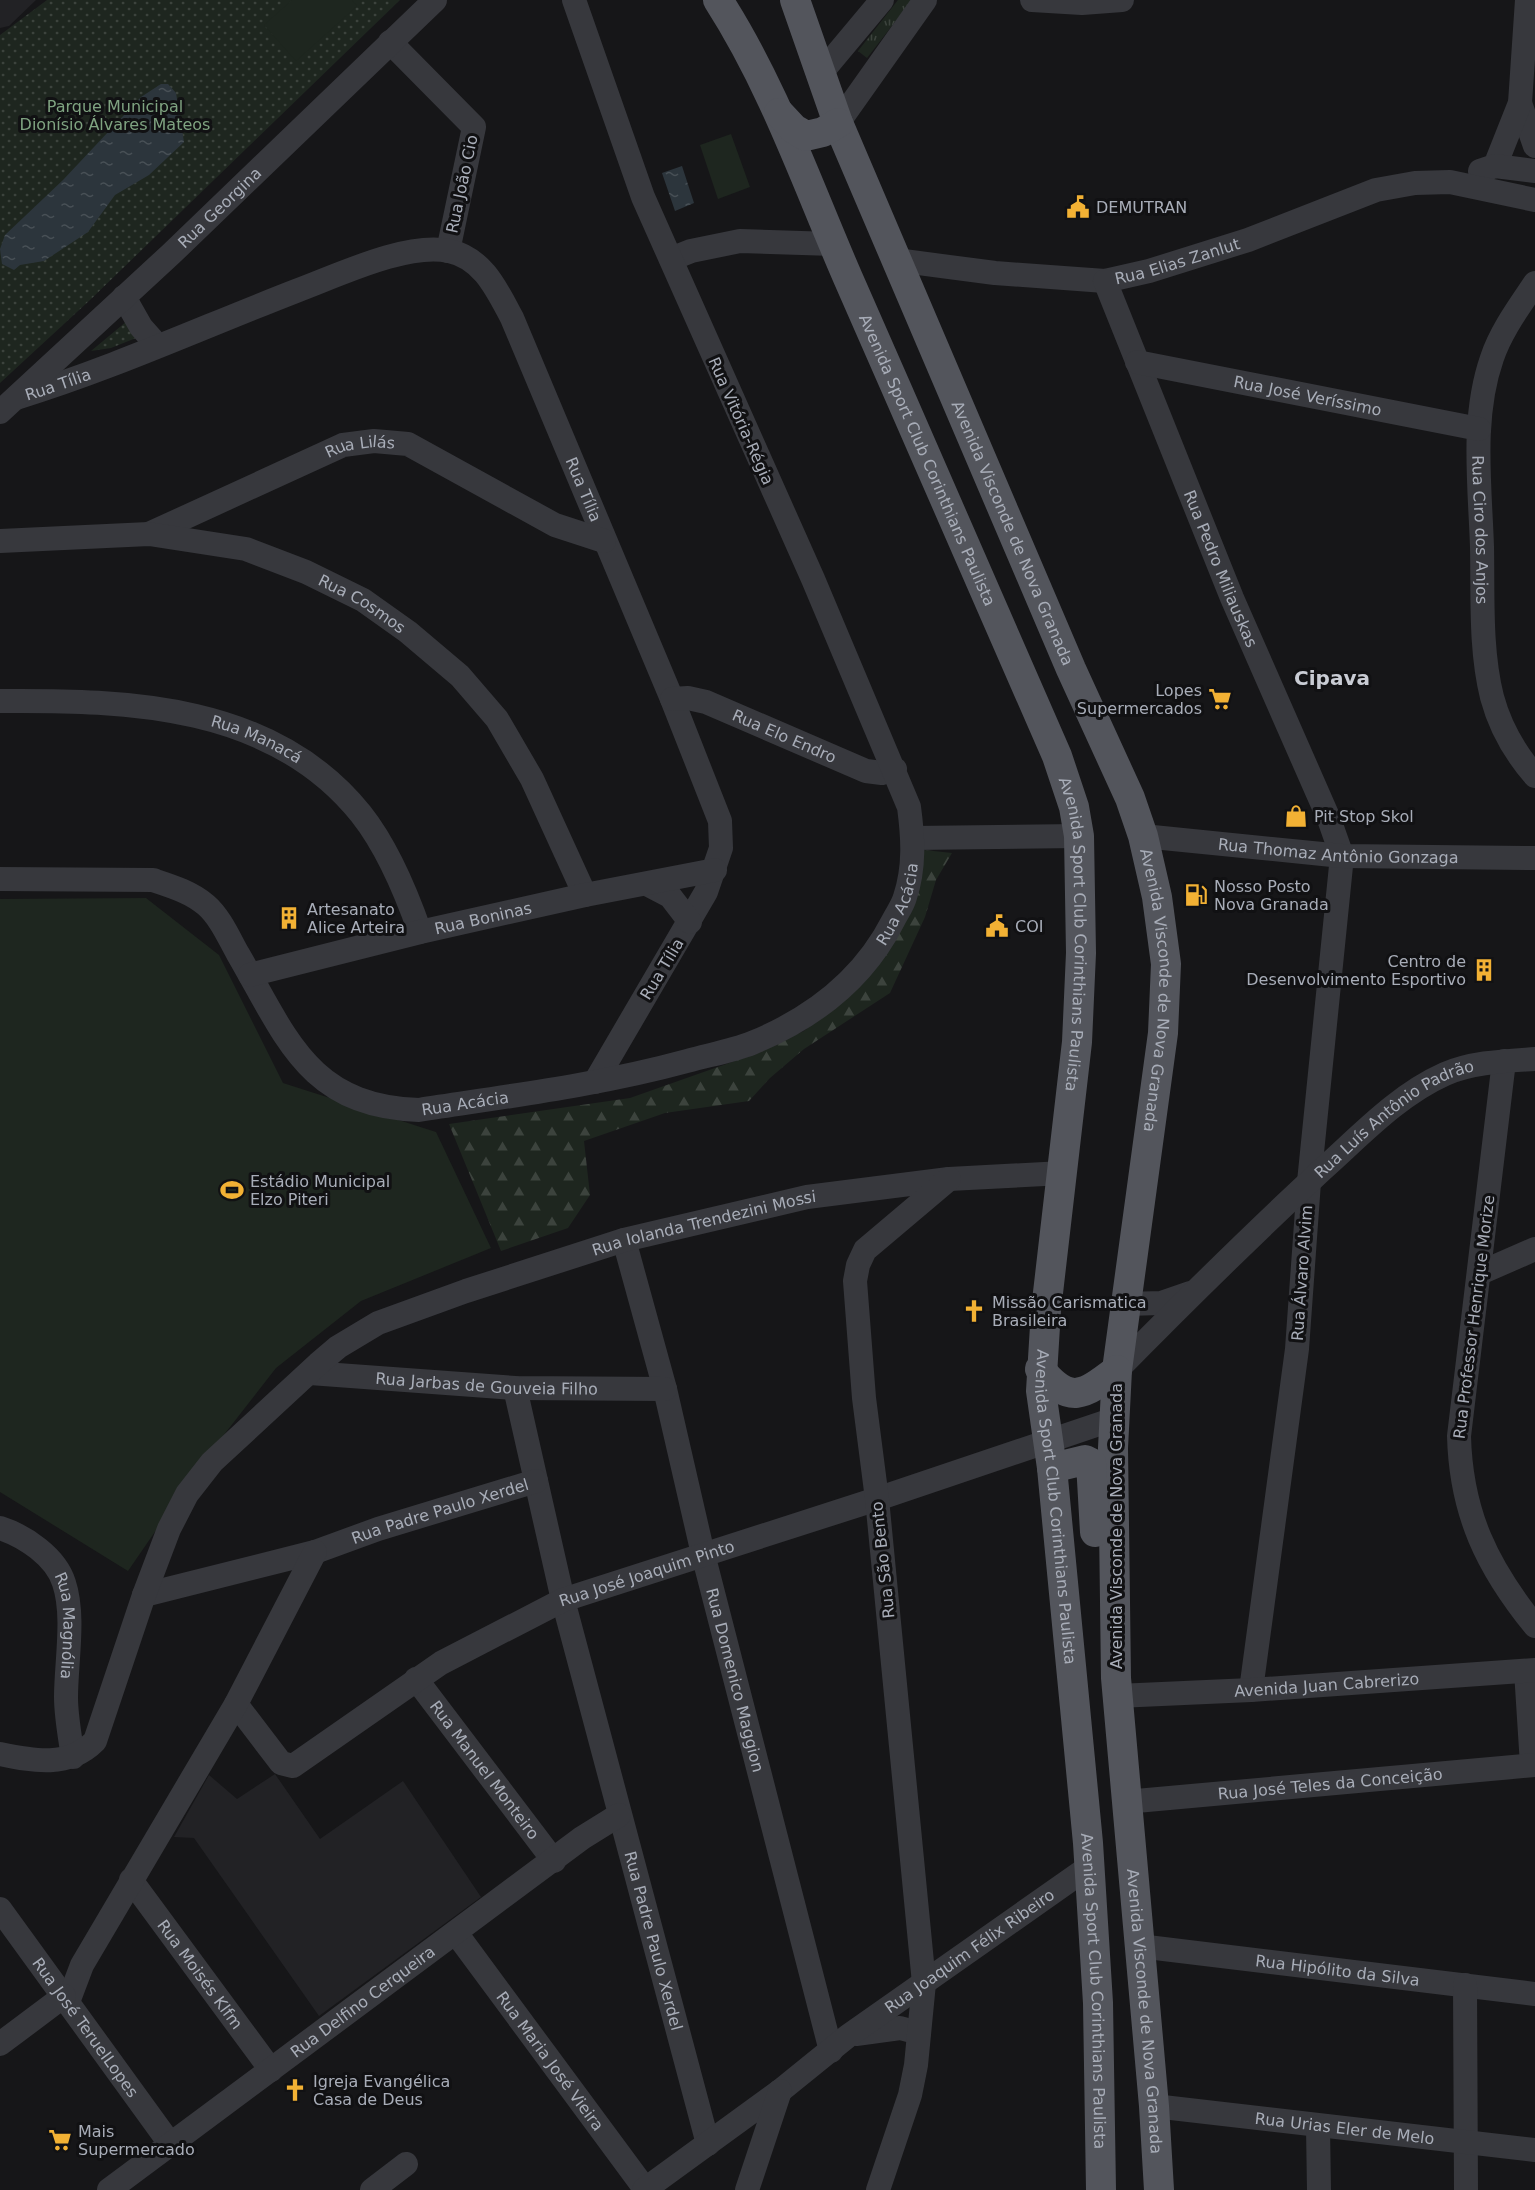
<svg xmlns="http://www.w3.org/2000/svg" width="1535" height="2190" font-family="'DejaVu Sans',sans-serif">
  <defs>
    <pattern id="grass-tufts" width="24" height="20" patternUnits="userSpaceOnUse" patternTransform="scale(1.5)"><rect width="24" height="20" fill="#1e261f"/><path d="M3 7l-1-3M5 7V3M7 7l1-3M15 17l-1-3M17 17v-4M19 17l1-3" fill="none" stroke="#3c433d"/></pattern>
    <pattern id="forest-firs" width="22" height="20" patternUnits="userSpaceOnUse" patternTransform="scale(1.5)"><rect width="22" height="20" fill="#1e261f"/><path d="M5 1l3.5 6h-7zM16 11l3.5 6h-7z" fill="#3c433d"/></pattern>
    <pattern id="park-dots" width="8" height="8" patternUnits="userSpaceOnUse" patternTransform="scale(1.5)"><rect width="8" height="8" fill="#1e261f"/><path d="M2 2h.1M6 6h.1" fill="none" stroke="#3c433d" stroke-width="1.8" stroke-linecap="round"/></pattern>
    <pattern id="water-ripples" width="26" height="14" patternUnits="userSpaceOnUse" patternTransform="scale(1.5)"><rect width="26" height="14" fill="#2c353c"/><path d="M2 4q2-2 4 0t4 0M15 11q2-2 4 0t4 0" fill="none" stroke="#485056"/></pattern>
  </defs>
  <rect width="100%" height="100%" fill="#161618"/>
  <path fill="#222225" d="M0 0H36L9 26 0 28Z
    M275 1774 320 1839 403 1781 481 1897 319 2016 194 1838 174 1837 209 1775 237 1799Z"/>
  <path fill="url(#grass-tufts)" d="M898 0H912L867 58 858 51Z"/>
  <path fill="url(#forest-firs)" d="M924 850 952 853 936 880 925 917 890 993 804 1049 770 1078 749 1101 665 1113 584 1141 590 1195 568 1228 501 1251 449 1124 630 1098 749 1056 804 1031 847 996Z"/>
  <path fill="url(#park-dots)" d="M47 0H400L90 300 0 383V35Z
    M127 321 136 338 111 348 91 351Z"/>
  <path fill="#1e261f" d="M292 0H352L357 6 296 61 264 25Z
    M731 134 750 187 718 199 700 145Z
    M146 898 219 955 283 1083 436 1132 491 1248 361 1301 276 1368 205 1459 128 1571 0 1492V899Z"/>
  <path fill="url(#water-ripples)" d="M161 84H168L176 93 184 142 149 175 115 195 88 232 44 261 20 265 14 270 2 264 0 249 5 235 63 180 141 97Z
    M682 166 694 203 675 211 662 173Z"/>
  <g fill="none" stroke-linecap="round" stroke-linejoin="round">
    <g stroke="#37383d" stroke-width="24">
      <path d="M1032 0 1082 3 1122 0"/>
      <path d="M390 42 474 127 448 251"/>
      <path d="M821 73 882 0"/>
      <path d="M1520 103 1535 146"/>
      <path d="M838 123 925 0"/>
      <path d="M1495 166 1520 103 1527 0"/>
      <path d="M1480 171 1495 166 1535 171"/>
      <path d="M671 259 691 251 740 241 833 244"/>
      <path id="s1" d="M896 260 995 273 1105 281 1149 271 1248 240 1376 190 1415 183 1450 182 1535 200"/>
      <path id="s2" d="M1105 281 1232 598 1329 819 1342 856 1309 1182 1297 1349 1251 1690"/>
      <path id="s3" d="M1535 283C1519 307 1501 331 1492 358 1471 418 1480 485 1482 547 1483 596 1480 649 1492 697 1500 727 1515 753 1535 776"/>
      <path d="M124 297 141 327 157 345"/>
      <path id="s4" d="M1137 362 1479 429"/>
      <path id="s5" d="M16 398C111 369 203 327 296 291 337 276 406 242 449 251 483 258 497 290 512 318L672 699 720 821 721 848 706 892 595 1082"/>
      <path id="s6" d="M0 412 171 254 435 0"/>
      <path id="s7" d="M151 533 343 445 374 441 408 444 555 525 604 541"/>
      <path id="s8" d="M0 541 149 534 246 549 306 572 363 600 408 632 460 676 497 719 532 779 585 895"/>
      <path id="s9" d="M672 699 688 698 706 702 866 771 882 773 895 769"/>
      <path id="s10" d="M0 701C128 700 273 704 361 814 388 848 406 892 420 932"/>
      <path id="s11" d="M1143 836 1342 856 1535 858"/>
      <path d="M913 838 1079 836"/>
      <path id="s12" d="M0 879 153 880C171 886 191 892 206 905 220 917 229 938 238 954 287 1038 308 1106 419 1110 509 1096 599 1085 687 1061 708 1055 732 1051 752 1043 813 1018 863 980 893 921 897 913 903 905 905 897 915 867 913 837 909 807L813 579 643 197 574 0"/>
      <path d="M649 885 670 896 690 922"/>
      <path id="s13" d="M250 975 420 932 585 895 715 870"/>
      <path d="M1504 1061 1459 1436C1461 1513 1487 1567 1535 1626"/>
      <path id="s14" d="M624 1240 665 1389 703 1554 831 2051"/>
      <path d="M1480 1273 1535 1249"/>
      <path d="M1126 1304 1161 1303 1190 1293"/>
      <path id="s15" d="M1117 1370C1184 1302 1253 1234 1323 1169 1361 1135 1398 1095 1445 1074 1472 1062 1506 1061 1535 1059"/>
      <path id="s16" d="M310 1373 515 1388 665 1389"/>
      <path id="s17" d="M515 1388 563 1600 708 2144"/>
      <path id="s18" d="M0 1528C25 1536 56 1557 64 1583 75 1616 66 1663 66 1697 66 1717 70 1737 73 1757"/>
      <path id="s19" d="M144 1595 315 1552 378 1529 536 1481"/>
      <path d="M1526 1671 1532 1765"/>
      <path id="s20" d="M416 1679 554 1861"/>
      <path id="s21" d="M1117 1696 1251 1690 1535 1670"/>
      <path id="s22" d="M236 1704 281 1763 293 1766 441 1663 563 1600 877 1499 1114 1419"/>
      <path id="s23" d="M0 1754C34 1761 68 1768 95 1741L144 1595 169 1529 187 1494 212 1462 318 1364 338 1347 378 1323 466 1291 624 1240 807 1197 949 1179 1063 1173"/>
      <path id="s24" d="M1125 1802 1535 1765"/>
      <path id="s25" d="M131 1880 271 2070"/>
      <path id="s26" d="M0 1909 171 2145"/>
      <path id="s27" d="M456 1933 645 2189"/>
      <path id="s28" d="M1139 1946 1535 1994"/>
      <path d="M1465 1985 1466 2190"/>
      <path d="M68 2002 82 1965 236 1704 315 1552"/>
      <path d="M856 2034 900 2028 919 2033"/>
      <path d="M0 2044 64 1996"/>
      <path id="s29" d="M1154 2106 1535 2150"/>
      <path d="M1318 2127 1319 2190"/>
      <path id="s30" d="M109 2190 582 1838 619 1815"/>
      <path d="M372 2190 406 2164"/>
      <path id="s31" d="M644 2190 780 2091 848 2036 1090 1866"/>
      <path d="M747 2190 780 2091"/>
      <path d="M878 2190 910 2095 916 2065 924 1983 877 1499 864 1398 855 1281 858 1265 865 1250 949 1179"/>
    </g>
    <g stroke="#53555c" stroke-width="30">
      <path id="s32" d="M718 0C774 87 807 184 848 278 918 437 987 596 1057 756L1074 807 1079 836 1081 953 1077 1042 1046 1310 1041 1391 1052 1468 1088 1843 1098 2003 1101 2190"/>
      <path id="s33" d="M795 0 838 123 1071 669 1130 798 1143 836 1157 897 1166 964 1163 1033 1117 1370 1113 1448 1116 1678 1154 2106 1159 2190"/>
      <path d="M779 113 794 129 806 136 823 132 838 123"/>
      <path d="M1040 1369C1070 1406 1084 1395 1117 1370"/>
      <path d="M1052 1468 1085 1460 1091 1463 1095 1532"/>
    </g>
  </g>
  <defs>
    <g id="civic-bare" transform="scale(1.8)"><path d="M-.6-6.5H3V-4.5H.6V-3L4-1V1h2V6H-6V1h2V-1L-.6-3ZM-1.2 2.5V6h2.4V2.5Z" fill="#f2b134" stroke="#111113" stroke-width="2.5" paint-order="stroke"/></g>
    <g id="supermarket-bare" transform="scale(1.8)"><path d="M-6-5.5h2.5l.6 2H6L4.5 2H-2.5L-4.4-4H-6ZM-1.5 3.2a1.3 1.3 0 1 0 .1 0ZM3 3.2a1.3 1.3 0 1 0 .1 0Z" fill="#f2b134" stroke="#111113" stroke-width="2.5" paint-order="stroke"/></g>
    <g id="shop-bare" transform="scale(1.8)"><path d="M-5-2.5h2.3a2.7 3.5 0 0 1 5.4 0H5L5.5 6h-11ZM-1.5-2.5h3a1.5 2.3 0 0 0-3 0Z" fill="#f2b134" stroke="#111113" stroke-width="2.5" paint-order="stroke"/></g>
    <g id="fuel-bare" transform="scale(1.8)"><path d="M-5.5-6h7V0h2V4h1.3V-2.5L3-4.5l.8-.8L6-3V5H2.5V1h-1V6h-7ZM-4.2-4.7v3.2H.2V-4.7Z" fill="#f2b134" stroke="#111113" stroke-width="2.5" paint-order="stroke"/></g>
    <g id="building-bare" transform="scale(1.8)"><path d="M-4-6H4V6H1V3H-1V6H-4ZM-2.5-4.3h1.7v1.8h-1.7ZM.8-4.3h1.7v1.8H.8ZM-2.5-1h1.7V.8h-1.7ZM.8-1h1.7V.8H.8Z" fill="#f2b134" stroke="#111113" stroke-width="2.5" paint-order="stroke"/></g>
    <g id="stadium-bare" transform="scale(1.8)"><path d="M0-5a6.5 5 0 1 0 0 10a6.5 5 0 1 0 0-10ZM-3.5-1.8h7v3.6h-7Z" fill="#f2b134" stroke="#111113" stroke-width="2.5" paint-order="stroke"/></g>
    <g id="church-bare" transform="scale(1.8)"><path d="M-1.2-6h2.4v3.5h3.3v2.4h-3.3V6h-2.4V-.1h-3.3v-2.4h3.3Z" fill="#f2b134" stroke="#111113" stroke-width="2.5" paint-order="stroke"/></g>
  </defs>
  <g fill-rule="evenodd">
    <use href="#civic-bare" x="1078" y="207"/>
    <use href="#supermarket-bare" x="1220" y="699"/>
    <use href="#shop-bare" x="1296" y="816"/>
    <use href="#fuel-bare" x="1196" y="895"/>
    <use href="#building-bare" x="289" y="918"/>
    <use href="#civic-bare" x="997" y="926"/>
    <use href="#building-bare" x="1484" y="970"/>
    <use href="#stadium-bare" x="232" y="1190"/>
    <use href="#church-bare" x="974" y="1311"/>
    <use href="#church-bare" x="295" y="2090"/>
    <use href="#supermarket-bare" x="60" y="2140"/>
  </g>
  <g text-anchor="middle" dominant-baseline="central" stroke-width="6" stroke-linejoin="round" paint-order="stroke">
    <g font-size="16" fill="#7fa381" stroke="#111113">
      <text x="115" y="106">Parque Municipal<tspan x="115" dy="18">Dionísio Álvares Mateos</tspan></text>
    </g>
    <g font-size="16" fill="#a8adb8" stroke="#111113">
      <text transform="translate(462 184) rotate(-78)">Rua João Cio</text>
      <text stroke="none"><textPath href="#s6" startOffset="300">Rua Georgina</textPath></text>
      <text stroke="none"><textPath href="#s1" startOffset="285">Rua Elias Zanlut</textPath></text>
      <text stroke="none"><textPath href="#s5" startOffset="44">Rua Tília</textPath></text>
      <text stroke="none"><textPath href="#s4" startOffset="174">Rua José Veríssimo</textPath></text>
      <text transform="translate(741 421) rotate(66)">Rua Vitória-Régia</text>
      <text stroke="none"><textPath href="#s7" startOffset="228">Rua Lilás</textPath></text>
      <text stroke="none"><textPath href="#s32" startOffset="506">Avenida Sport Club Corinthians Paulista</textPath></text>
      <text stroke="none"><textPath href="#s5" startOffset="741">Rua Tília</textPath></text>
      <text stroke="none"><textPath href="#s3" startOffset="260">Rua Ciro dos Anjos</textPath></text>
      <text stroke="none"><textPath href="#s33" startOffset="576">Avenida Visconde de Nova Granada</textPath></text>
      <text stroke="none"><textPath href="#s2" startOffset="310">Rua Pedro Miliauskas</textPath></text>
      <text stroke="none"><textPath href="#s8" startOffset="376">Rua Cosmos</textPath></text>
      <text stroke="none"><textPath href="#s9" startOffset="120">Rua Elo Endro</textPath></text>
      <text stroke="none"><textPath href="#s10" startOffset="262">Rua Manacá</textPath></text>
      <text stroke="none"><textPath href="#s11" startOffset="196">Rua Thomaz Antônio Gonzaga</textPath></text>
      <text stroke="none"><textPath href="#s12" startOffset="1074">Rua Acácia</textPath></text>
      <text stroke="none"><textPath href="#s13" startOffset="240">Rua Boninas</textPath></text>
      <text stroke="none"><textPath href="#s32" startOffset="1010">Avenida Sport Club Corinthians Paulista</textPath></text>
      <text transform="translate(662 969) rotate(-59)">Rua Tília</text>
      <text stroke="none"><textPath href="#s33" startOffset="1062">Avenida Visconde de Nova Granada</textPath></text>
      <text stroke="none"><textPath href="#s12" startOffset="572">Rua Acácia</textPath></text>
      <text stroke="none"><textPath href="#s15" startOffset="376">Rua Luís Antônio Padrão</textPath></text>
      <text stroke="none"><textPath href="#s23" startOffset="964">Rua Iolanda Trendezini Mossi</textPath></text>
      <text transform="translate(1302 1273) rotate(-86)">Rua Álvaro Alvim</text>
      <text transform="translate(1474 1317) rotate(-83)">Rua Professor Henrique Morize</text>
      <text stroke="none"><textPath href="#s16" startOffset="177">Rua Jarbas de Gouveia Filho</textPath></text>
      <text stroke="none"><textPath href="#s32" startOffset="1586">Avenida Sport Club Corinthians Paulista</textPath></text>
      <text stroke="none"><textPath href="#s19" startOffset="308">Rua Padre Paulo Xerdel</textPath></text>
      <text transform="translate(1116 1526) rotate(-90)">Avenida Visconde de Nova Granada</text>
      <text transform="translate(883 1560) rotate(-96)">Rua São Bento</text>
      <text stroke="none"><textPath href="#s22" startOffset="492">Rua José Joaquim Pinto</textPath></text>
      <text stroke="none"><textPath href="#s18" startOffset="130">Rua Magnólia</textPath></text>
      <text stroke="none"><textPath href="#s14" startOffset="454">Rua Domenico Maggion</textPath></text>
      <text stroke="none"><textPath href="#s21" startOffset="210">Avenida Juan Cabrerizo</textPath></text>
      <text stroke="none"><textPath href="#s20" startOffset="114">Rua Manuel Monteiro</textPath></text>
      <text stroke="none"><textPath href="#s24" startOffset="206">Rua José Teles da Conceição</textPath></text>
      <text stroke="none"><textPath href="#s17" startOffset="570">Rua Padre Paulo Xerdel</textPath></text>
      <text stroke="none"><textPath href="#s31" startOffset="404">Rua Joaquim Félix Ribeiro</textPath></text>
      <text stroke="none"><textPath href="#s28" startOffset="200">Rua Hipólito da Silva</textPath></text>
      <text stroke="none"><textPath href="#s25" startOffset="117">Rua Moisés Klfm</textPath></text>
      <text stroke="none"><textPath href="#s32" startOffset="2072">Avenida Sport Club Corinthians Paulista</textPath></text>
      <text stroke="none"><textPath href="#s30" startOffset="316">Rua Delfino Cerqueira</textPath></text>
      <text stroke="none"><textPath href="#s33" startOffset="2088">Avenida Visconde de Nova Granada</textPath></text>
      <text stroke="none"><textPath href="#s26" startOffset="146">Rua José TeruelLopes</textPath></text>
      <text stroke="none"><textPath href="#s27" startOffset="159">Rua Maria José Vieira</textPath></text>
      <text stroke="none"><textPath href="#s29" startOffset="192">Rua Urias Eler de Melo</textPath></text>
    </g>
    <g font-size="16" fill="#a8adb8" stroke="#111113" text-anchor="start">
      <text x="1096" y="207">DEMUTRAN</text>
      <text x="1202" y="690" text-anchor="end">Lopes<tspan x="1202" dy="18">Supermercados</tspan></text>
      <text x="1314" y="816">Pit Stop Skol</text>
      <text x="1214" y="886">Nosso Posto<tspan x="1214" dy="18">Nova Granada</tspan></text>
      <text x="307" y="909">Artesanato<tspan x="307" dy="18">Alice Arteira</tspan></text>
      <text x="1015" y="926">COI</text>
      <text x="1466" y="961" text-anchor="end">Centro de<tspan x="1466" dy="18">Desenvolvimento Esportivo</tspan></text>
      <text x="250" y="1181">Estádio Municipal<tspan x="250" dy="18">Elzo Piteri</tspan></text>
      <text x="992" y="1302">Missão Carismatica<tspan x="992" dy="18">Brasileira</tspan></text>
      <text x="313" y="2081">Igreja Evangélica<tspan x="313" dy="18">Casa de Deus</tspan></text>
      <text x="78" y="2131">Mais<tspan x="78" dy="18">Supermercado</tspan></text>
    </g>
    <g font-size="20" font-weight="bold" fill="#c9ccd4" stroke="#111113">
      <text x="1332" y="678">Cipava</text>
    </g>
  </g>
</svg>
